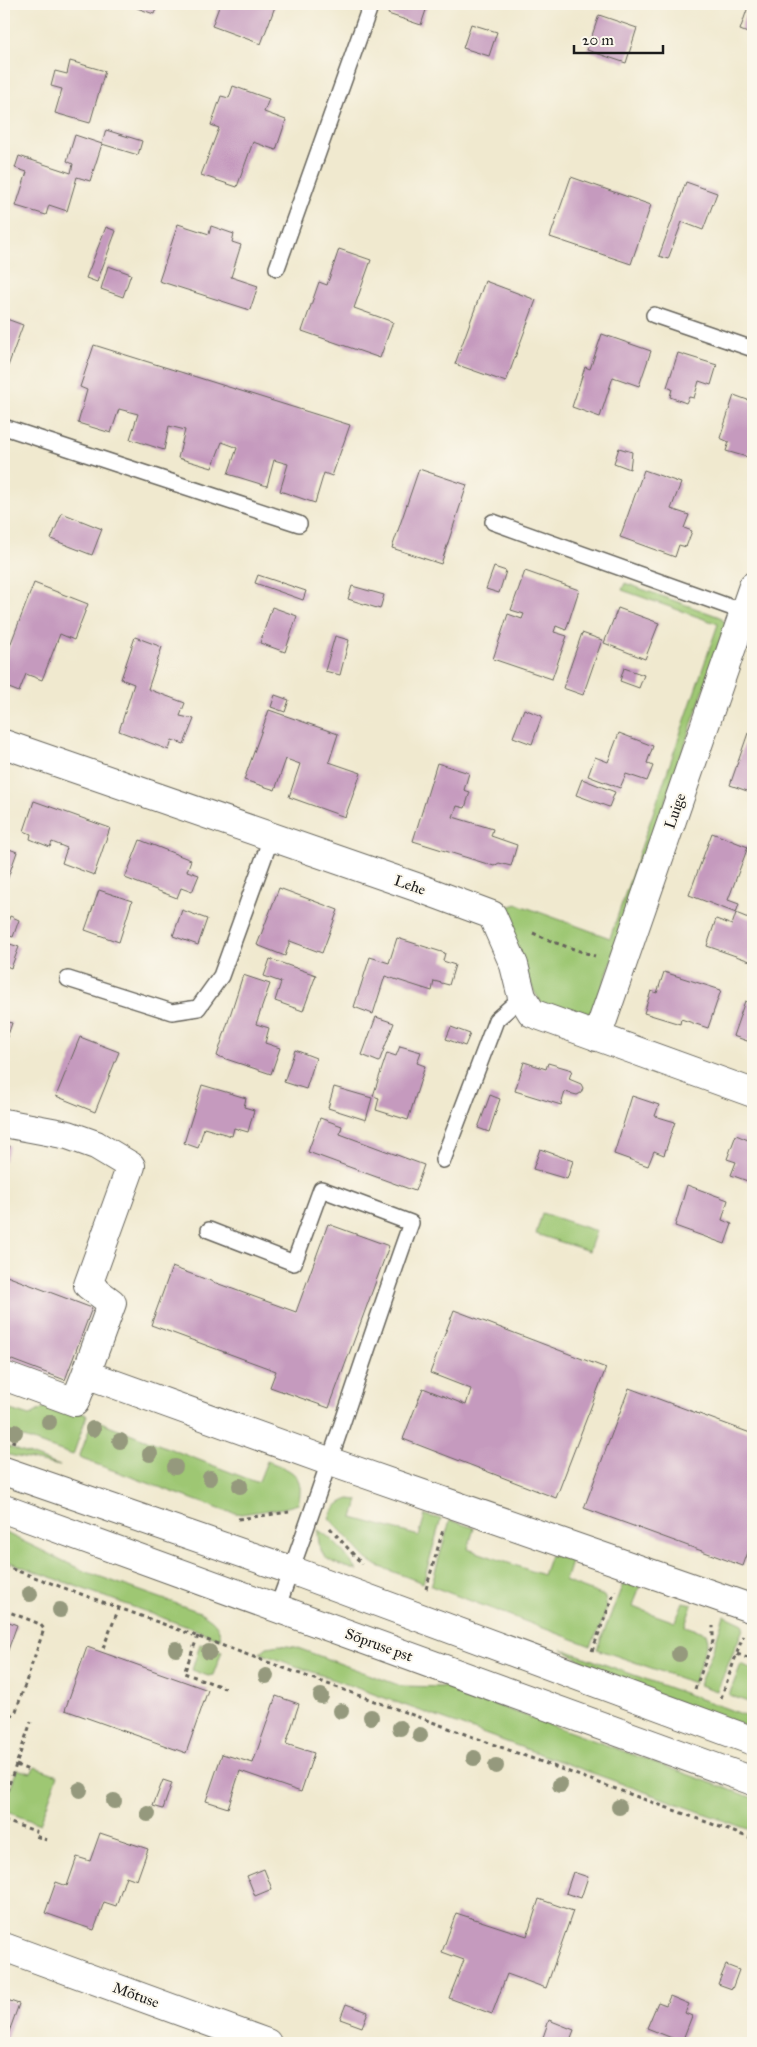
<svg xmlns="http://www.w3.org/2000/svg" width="757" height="2047" font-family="'IM FELL Great Primer',serif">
  <rect width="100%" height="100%" fill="#fbf7ec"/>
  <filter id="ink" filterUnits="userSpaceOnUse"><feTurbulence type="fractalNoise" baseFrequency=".02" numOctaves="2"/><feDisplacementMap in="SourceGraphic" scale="10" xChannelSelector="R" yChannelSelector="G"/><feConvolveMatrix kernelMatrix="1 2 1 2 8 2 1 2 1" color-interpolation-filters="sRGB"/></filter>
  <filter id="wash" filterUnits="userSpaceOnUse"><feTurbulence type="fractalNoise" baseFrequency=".0096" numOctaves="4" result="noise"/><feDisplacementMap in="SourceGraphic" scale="20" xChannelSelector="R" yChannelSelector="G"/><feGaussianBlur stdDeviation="1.12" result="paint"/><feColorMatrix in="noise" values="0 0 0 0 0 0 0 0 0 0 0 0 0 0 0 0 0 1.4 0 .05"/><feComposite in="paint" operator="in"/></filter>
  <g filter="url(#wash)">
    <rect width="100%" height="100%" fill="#f0e9cf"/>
    <path fill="#9ec773" stroke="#5d7248" d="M625 583 720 617 726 624 592 1018 582 1024 542 1004 534 991 498 910 517 904 610 938 718 624 622 590Z
      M542 1213 596 1231 589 1251 536 1234Z
      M52 1403 87 1415 73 1455 4 1431V1408L29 1416Z
      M93 1419 256 1482 259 1481 267 1461C291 1470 306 1474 298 1504L284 1508 241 1514 225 1511 79 1458Z
      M4 1445 60 1466 4 1454Z
      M349 1499 358 1500 353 1518 419 1536 425 1515 441 1519 423 1583 378 1566 367 1559 329 1518C334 1507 338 1503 349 1499Z
      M450 1520 474 1528 468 1549 543 1575 550 1555 572 1559 565 1581 604 1596C611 1609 597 1633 591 1646L431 1586Z
      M318 1530C336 1540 345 1555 358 1571 331 1561 318 1563 318 1530Z
      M4 1532 84 1571 200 1612C213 1620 219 1624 221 1639L4 1560Z
      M627 1574 642 1579 633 1607 675 1622 683 1602 692 1604 685 1626 706 1633 708 1640 694 1683 597 1649Z
      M724 1615 743 1624V1629L717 1691 699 1685 714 1647Z
      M200 1644 222 1651 213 1675 208 1676 192 1670Z
      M279 1645 295 1647 401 1686 446 1687 753 1798V1831L260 1653 267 1647Z
      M562 1649 753 1718V1729L607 1676Z
      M741 1664 753 1669V1704L729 1695Z
      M35 1767 58 1775 40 1824 4 1811V1806L17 1769 31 1773Z"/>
    <g id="blocks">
      <path fill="#c59abe" d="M139 4H158L154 14 137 8Z
        M220 4H276L261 44 212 26Z
        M391 4H428L421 25 388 14Z
        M749 4H753V35L740 30Z
        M599 15 637 28 626 63 587 50Z
        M471 24 497 32 489 56 463 48Z
        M70 61 105 71 90 123 55 113 62 89 51 86 55 71 67 74Z
        M233 86 269 99 264 112 286 120 276 150 253 142 237 187 201 175 219 128 211 125 221 96 229 98Z
        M106 130 142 141 138 155 102 144 90 181 77 177 67 211 49 205 46 215 16 206 27 172 15 168 19 156 71 173 73 164 67 161 75 135 102 144Z
        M571 177 651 205 631 264 550 237Z
        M686 182 717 193 703 230 682 222 668 259 659 256Z
        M178 224 209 234 211 226 234 234 232 242 241 245 231 277 258 286 250 310 159 281Z
        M106 227 116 231 97 282 86 278Z
        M339 249 371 260 354 308 393 322 380 358 302 331 319 282 327 285Z
        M108 266 131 274 123 297 101 289Z
        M485 281 536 300 506 382 455 364Z
        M4 318 23 325 4 377Z
        M602 334 651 351 639 386 613 377 600 417 572 407 585 367 590 369Z
        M94 345 350 425 332 476 324 473 315 503 280 491 288 464 274 460 267 486 228 474 237 448 233 446 222 442 212 468 178 458 185 430 169 426 164 450 130 439 138 414 119 409 111 433 78 423 87 390 80 387Z
        M678 353 717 365 711 385 699 381 694 398 689 397 686 403 670 397 672 389 667 387Z
        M734 395 753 402V451L749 449 747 457 726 451 729 442 720 438Z
        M619 448 632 452 630 469 614 463Z
        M419 469 467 485 441 564 392 548Z
        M644 470 681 483 671 509 689 515 684 528 692 531 686 547 679 545 675 557 620 537Z
        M62 513 102 529 92 555 51 539Z
        M494 567 506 571 499 593 486 589Z
        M525 571 579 590 566 630 556 626 554 632 567 636 552 679 493 659 508 614 522 619 524 614 511 610Z
        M258 575 306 591 303 600 255 583Z
        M34 583 88 604 74 640 60 634 42 680 26 674 19 692 4 686V661Z
        M352 586 384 595 380 609 348 599Z
        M272 607 297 616 285 652 260 643Z
        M618 608 659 623 645 659 604 643Z
        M582 633 602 640 583 695 563 688Z
        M335 636 349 640 340 675 325 671Z
        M135 637 162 647 148 689 185 703 180 716 194 719 184 744 172 740 169 750 119 731 134 684 121 679Z
        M624 668 644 675 639 688 620 681Z
        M275 695 289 700 285 712 271 707Z
        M524 709 542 716 532 744 513 737Z
        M269 710 338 734 329 762 361 773 345 817 289 797 300 764 286 759 275 790 244 780Z
        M619 733 653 746 647 763 653 766 647 781 626 774 620 788 588 776 595 757 608 762Z
        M748 733 753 735V793L730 785Z
        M437 763 469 773 464 790 470 792 465 808 457 806 453 817 493 829 491 836 517 845 511 866 499 863 494 866 413 841Z
        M582 779 615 792 609 807 576 795Z
        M34 801 110 828 94 875 62 863 67 848 52 842 50 847 30 839 31 834 24 831Z
        M712 833 748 847 728 900 739 904 736 913 753 920V962L707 946 716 919 732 925 736 913 689 895Z
        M140 840 191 860 187 871 199 875 192 892 181 888 177 898 125 878Z
        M4 847 17 852 7 880 4 879Z
        M279 888 338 910 322 953 290 941 285 956 257 945Z
        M99 890 132 901 119 942 85 930Z
        M182 910 207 919 198 945 173 936Z
        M10 916 19 920 13 937 4 934Z
        M397 938 445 953 443 961 455 965 449 985 434 981 432 991 385 976 373 1014 354 1007 370 957 389 963Z
        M4 942 19 947 11 968 4 965Z
        M270 959 316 975 303 1011 275 1001 281 982 264 976Z
        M664 972 721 990 708 1028 681 1019 680 1024 644 1013 651 991 657 993Z
        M243 975 270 984 256 1024 269 1028 265 1043 280 1048 271 1074 217 1056Z
        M745 1001 753 1004V1043L733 1036Z
        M376 1017 394 1023 379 1062 362 1055Z
        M4 1021 12 1023 4 1047Z
        M451 1027 470 1034 465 1046 446 1039Z
        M80 1037 119 1052 95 1112 56 1096Z
        M400 1046 421 1052 417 1063 425 1066 408 1120 376 1110 379 1098 373 1096 387 1053 396 1056Z
        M295 1050 316 1058 306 1089 284 1082Z
        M524 1062 546 1069 548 1063 572 1070 569 1079 581 1084 583 1088 581 1093 577 1095 565 1092 561 1105 515 1091Z
        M202 1085 246 1098 244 1107 254 1110 248 1132 234 1128 232 1136 204 1128 198 1148 184 1143Z
        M334 1087 372 1098 366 1120 328 1108Z
        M490 1095 500 1099 489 1132 478 1128Z
        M632 1096 659 1105 655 1116 675 1122 664 1155 654 1151 648 1166 614 1154Z
        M320 1118 342 1126 340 1134 424 1165 415 1191 308 1152Z
        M736 1135 753 1142V1183L731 1175 736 1162 727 1159Z
        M4 1144 10 1146 4 1162Z
        M540 1149 573 1161 567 1179 533 1169Z
        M687 1185 728 1200 722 1220 732 1224 725 1244 675 1226Z
        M328 1224 389 1246 329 1408 270 1387 276 1371 151 1325 172 1267 296 1312Z
        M4 1275 92 1308 65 1380 4 1357Z
        M454 1310 606 1368 556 1498 403 1439 423 1388 466 1405 471 1389 430 1373Z
        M629 1388 753 1434V1538L743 1566 584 1508Z
        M4 1620 17 1625 4 1661Z
        M87 1647 208 1690 186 1753 65 1710Z
        M276 1696 299 1704 286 1744 314 1753 301 1792 240 1771 228 1808 206 1801 222 1754 253 1763Z
        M163 1780 172 1783 163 1809 153 1806Z
        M100 1833 148 1849 137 1880 126 1876 116 1906 104 1902 94 1930 45 1913 56 1882 67 1886 77 1857 90 1861Z
        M264 1869 272 1889 255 1896 247 1876Z
        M573 1872 588 1877 581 1898 566 1893Z
        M539 1899 573 1911 546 1988 507 1974 492 2014 449 1998 464 1960 442 1952 456 1913 527 1936Z
        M726 1965 739 1970 732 1989 718 1984Z
        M670 1996 689 2004 685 2013 692 2016 682 2042 647 2028 658 2002 666 2005Z
        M4 1999 19 2004 5 2043H4Z
        M346 2004 368 2012 362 2027 340 2019Z
        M549 2020 574 2030 569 2043H541Z"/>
    </g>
  </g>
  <g filter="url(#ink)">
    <use href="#blocks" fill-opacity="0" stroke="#66645b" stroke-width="1"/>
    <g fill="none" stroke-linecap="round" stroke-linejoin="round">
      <g stroke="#66645b" stroke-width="18">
        <path id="service" d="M277 268 371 4
          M654 315 753 349
          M4 427 299 524
          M493 522 744 612
          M68 979 172 1012 198 1008 221 976 271 838
          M443 1160 496 1020 522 997
          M209 1230 294 1263 321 1189 411 1223C365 1351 325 1481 277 1608"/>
      </g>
      <g stroke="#66645b" stroke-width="30">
        <path id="minor" d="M4 744 422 889 492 915 514 965 522 997 532 1013 753 1093
          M597 1037 753 586
          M4 1123 68 1135 96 1145 131 1166 88 1285 112 1303 86 1374 328 1461 753 1609
          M4 1376 75 1402 86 1374
          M4 1947 267 2043"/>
      </g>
      <g stroke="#66645b" stroke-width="30">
        <path id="secondary" d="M4 1471 291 1570 753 1741
          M4 1509 753 1781"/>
      </g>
      <path stroke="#66645b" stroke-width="3" stroke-dasharray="4 4" stroke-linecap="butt" d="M533 933 556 943 595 956
        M4 1438 15 1442
        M238 1519 289 1512
        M330 1528 362 1564
        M4 1566 753 1839
        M426 1589 443 1530
        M4 1610 40 1624 44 1629 16 1711 8 1718 4 1719
        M198 1636 184 1673 225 1688
        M103 1648 119 1608
        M592 1651 615 1591
        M737 1654 753 1660
        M695 1689 713 1641V1626
        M721 1698 743 1636
        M16 1765 29 1770
        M4 1799 31 1722
        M4 1821 36 1831 35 1836 47 1840"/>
      <use href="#service" stroke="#fff" stroke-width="15"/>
      <use href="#minor" stroke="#fff" stroke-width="28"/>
      <use href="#secondary" stroke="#fff" stroke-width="28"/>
    </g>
    <g fill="#95997d">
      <circle cx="49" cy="1422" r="8"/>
      <circle cx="93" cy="1429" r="8"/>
      <circle cx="15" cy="1432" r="8"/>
      <circle cx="120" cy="1441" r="8"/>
      <circle cx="150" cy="1454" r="8"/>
      <circle cx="175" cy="1467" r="8"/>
      <circle cx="210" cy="1478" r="8"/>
      <circle cx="240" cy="1486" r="8"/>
      <circle cx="30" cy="1594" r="8"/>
      <circle cx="60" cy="1610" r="8"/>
      <circle cx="176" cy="1649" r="8"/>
      <circle cx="209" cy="1652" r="8"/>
      <circle cx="679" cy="1654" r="8"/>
      <circle cx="266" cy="1676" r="8"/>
      <circle cx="321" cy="1696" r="8"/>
      <circle cx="341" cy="1711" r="8"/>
      <circle cx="371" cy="1717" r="8"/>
      <circle cx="400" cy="1728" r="8"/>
      <circle cx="420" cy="1735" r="8"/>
      <circle cx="474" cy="1758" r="8"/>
      <circle cx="496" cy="1766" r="8"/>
      <circle cx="560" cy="1785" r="8"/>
      <circle cx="80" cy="1790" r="8"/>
      <circle cx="114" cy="1801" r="8"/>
      <circle cx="619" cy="1807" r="8"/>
      <circle cx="148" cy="1814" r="8"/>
    </g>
  </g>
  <g text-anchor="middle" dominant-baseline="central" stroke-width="4" stroke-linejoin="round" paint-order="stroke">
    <g font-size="15" fill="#1c1c1c" stroke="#fbf7ec">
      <text transform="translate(675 811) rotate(-71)">Luige</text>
      <text transform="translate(410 885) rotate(19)">Lehe</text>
      <text transform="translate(379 1645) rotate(20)">Sõpruse pst</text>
      <text transform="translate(136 1995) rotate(20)">Mõtuse</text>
    </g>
  </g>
  <rect width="757" height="2047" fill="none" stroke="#fbf7ec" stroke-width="20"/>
  <path d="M574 45v8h89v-8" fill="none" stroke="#1c1c1c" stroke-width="2.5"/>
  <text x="582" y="45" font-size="15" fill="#1c1c1c" stroke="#fbf7ec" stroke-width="4" paint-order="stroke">20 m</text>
</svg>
